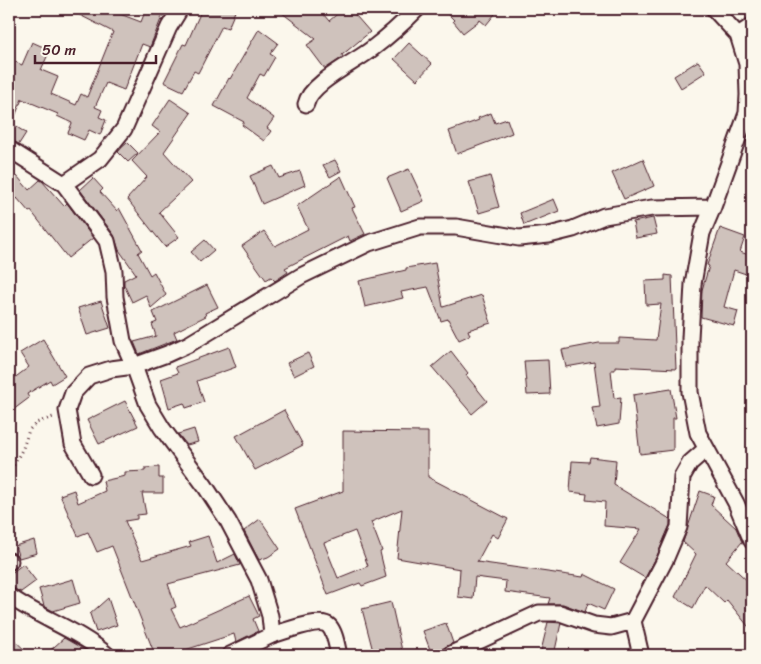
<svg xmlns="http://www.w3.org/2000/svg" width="761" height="664" font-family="Sriracha,sans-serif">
  <rect width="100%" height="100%" fill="#fbf7ec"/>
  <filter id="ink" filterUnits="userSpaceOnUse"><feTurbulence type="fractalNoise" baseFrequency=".02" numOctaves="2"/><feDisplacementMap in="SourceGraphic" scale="10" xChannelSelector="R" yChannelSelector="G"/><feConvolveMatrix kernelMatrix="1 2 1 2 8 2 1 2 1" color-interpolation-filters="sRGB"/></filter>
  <g filter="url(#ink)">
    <path fill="#cfc2bc" stroke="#4a1f2b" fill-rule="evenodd" d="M68 9H107L141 22 146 9H165L150 47 142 44 124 90 106 83 95 107 102 110 99 117 106 120 100 135 89 130 84 140 68 133 72 123 57 116 58 114 22 99 12 124 26 133 19 144 9 139V59L22 65 32 42 50 50 41 70 58 77 51 94 76 105 81 94 87 97 113 32Z
      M202 9H236L228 28 222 26 198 73 194 71 183 91 164 82 183 44 186 45Z
      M277 9H319L329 21 343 9H350L370 32 342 55 343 57 325 69 307 45 316 39Z
      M443 9H499L486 25 480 20 463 33 453 21 454 20Z
      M259 29 278 43 270 54 275 57 264 76 260 74 247 98 274 118 267 128 271 131 264 141 242 125 244 122 214 106 229 78 230 79Z
      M409 43 432 64 417 80 394 59Z
      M698 61 706 72 681 88 674 76Z
      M170 99 191 113 164 152 191 182 159 212 179 237 165 247 127 199 147 177 132 161 160 132 152 126Z
      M491 113 495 123 507 119 512 133 457 154 449 131 479 120 478 118Z
      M127 142 138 153 128 162 118 152Z
      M643 159 654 186 624 199 612 173Z
      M335 160 341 171 330 177 323 165Z
      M273 166 279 178 300 171 305 185 262 204 250 176Z
      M409 169 424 201 401 211 387 178Z
      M17 176 29 190 40 180 42 181 64 206 67 203 93 238 68 258 31 211 29 212 17 198 9 209V182Z
      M341 176 355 207 352 208 365 234 350 241 348 236 285 268 288 272 275 281 271 277 266 280 242 246 264 231 275 246 308 229 297 206Z
      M490 176 499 207 479 213 469 182Z
      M93 178 103 189 100 192 117 211 119 208 142 250 138 253 150 275 154 272 166 295 151 308 146 295 132 302 124 285V280L136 274 119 250 114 235 80 190Z
      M554 199 559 211 524 225 520 213Z
      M653 218 657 234 636 238 633 222Z
      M720 228 745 237 740 252 752 256V276L734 270 724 307 738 311 734 326 701 317 702 290 709 266 707 265Z
      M205 240 214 250 200 262 191 252Z
      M435 263 443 307 482 295 491 323 468 330 470 335 459 340 448 319 441 321 428 287 401 292 403 298 365 307 359 281 406 270V268Z
      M665 275 672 276 676 369 615 366V370H611L614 398 621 397 619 424 597 428 592 408 600 407 594 362 566 367 562 350 599 343H619V338L656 340 661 304 646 305 645 281 665 280Z
      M207 285 218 307 205 313 206 316 174 332 177 339 139 354 134 342 156 336 152 324 157 322 153 312Z
      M101 301 110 328 87 335 78 308Z
      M43 339 65 376 52 384 50 380 27 394 29 398 9 413V382L29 367 20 353Z
      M229 347 236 367 197 381 204 402 186 408 184 403 169 408 161 379 178 373 175 367Z
      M451 351 468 373 466 375 487 401 472 414 432 367Z
      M308 353 314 366 294 376 287 363Z
      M548 360 550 394 527 395 524 361Z
      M671 389 676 418H673V450L640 454 633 395Z
      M125 401 138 426 99 444 87 420Z
      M284 410 303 445 255 470 236 436Z
      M194 429 198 442 187 445 178 434Z
      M343 431 428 432V477L508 519 498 538 492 534 477 562 583 577 584 574 614 589 604 610 588 603 585 612 563 604H548L550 598 505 592 506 581 475 577 473 599 458 597 460 569 397 558 402 509 371 522 382 551 380 552 386 577 362 586 360 583 328 595 295 509 343 491ZM355 531 368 566 338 578 324 543Z
      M590 457 616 460 614 485 670 519V525L657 556 645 578 620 563 641 529 604 526 605 502 586 500 587 494 570 492 572 461 589 462Z
      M159 467V478H163V493H142L146 514 137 515V519L125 521 142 560 191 546 189 542 208 536 217 563 235 554 240 565 168 584 176 607 171 609 180 627 249 596 259 616 253 619 258 631 236 642 234 634 170 655H155L112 546 97 552 88 532 78 536 60 495 74 490 78 503 105 491 103 481 125 476V472L145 471V468Z
      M700 491 714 496 711 505 736 528 742 542 726 561 752 585V631L727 600 724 603 705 585 693 608 675 597 696 554 683 542Z
      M260 519 280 549 268 557 259 560 244 531Z
      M34 540 37 553 19 558 15 546Z
      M23 564 36 581 21 592 9 587V575Z
      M73 579 80 603 53 611 44 606 39 589Z
      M108 598 117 625 96 632 90 614Z
      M391 602 403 655H374L362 609Z
      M548 622 561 623 554 655H540Z
      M446 623 453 643 445 647 440 653 432 655 423 631Z
      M9 635 30 655H9Z
      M64 638 85 650 89 655H45Z"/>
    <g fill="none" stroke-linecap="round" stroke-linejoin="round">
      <g stroke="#4a1f2b" stroke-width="19">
        <path id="minor" d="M714 9 738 35 747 64 748 95 747 113 713 207 702 233 693 284 690 338V392L698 433 736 503 752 541
          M738 35 752 26
          M306 104C310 83 356 62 373 48 389 36 403 23 417 9
          M9 149 64 184 107 241 114 271 115 297 123 341 134 366 148 405 162 428 205 486 228 521 259 580 270 616 272 635 230 655
          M64 184 100 159 124 129 169 27 180 9
          M91 475 73 444 67 410 73 393 89 376 111 369 134 366 167 354 189 344 301 276 369 243 420 227H456L519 238 549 235 573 229 604 216 652 208 713 207
          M9 562 10 561
          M9 596C40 618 78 630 107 655
          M272 635C284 632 320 617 329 626 335 632 337 647 339 655
          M449 655 539 613H560L594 625 611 627 633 621
          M639 655 640 651 633 621 665 560 679 527 682 477 690 463 706 449"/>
      </g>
      <path stroke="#4a1f2b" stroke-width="3" stroke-dasharray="1 4" stroke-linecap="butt" d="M9 474 23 448 29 430 36 423 53 417"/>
      <use href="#minor" stroke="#fbf7ec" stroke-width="15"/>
    </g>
  </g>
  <rect width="761" height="664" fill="none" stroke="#fbf7ec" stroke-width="30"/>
  <rect x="15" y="15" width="731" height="634" fill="none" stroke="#4a1f2b" stroke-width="2" filter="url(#ink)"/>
  <path d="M35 55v8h121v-8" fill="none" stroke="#4a1f2b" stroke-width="2.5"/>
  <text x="42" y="55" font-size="15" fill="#4a1f2b" stroke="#fbf7ec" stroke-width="4" paint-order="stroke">50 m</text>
</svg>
